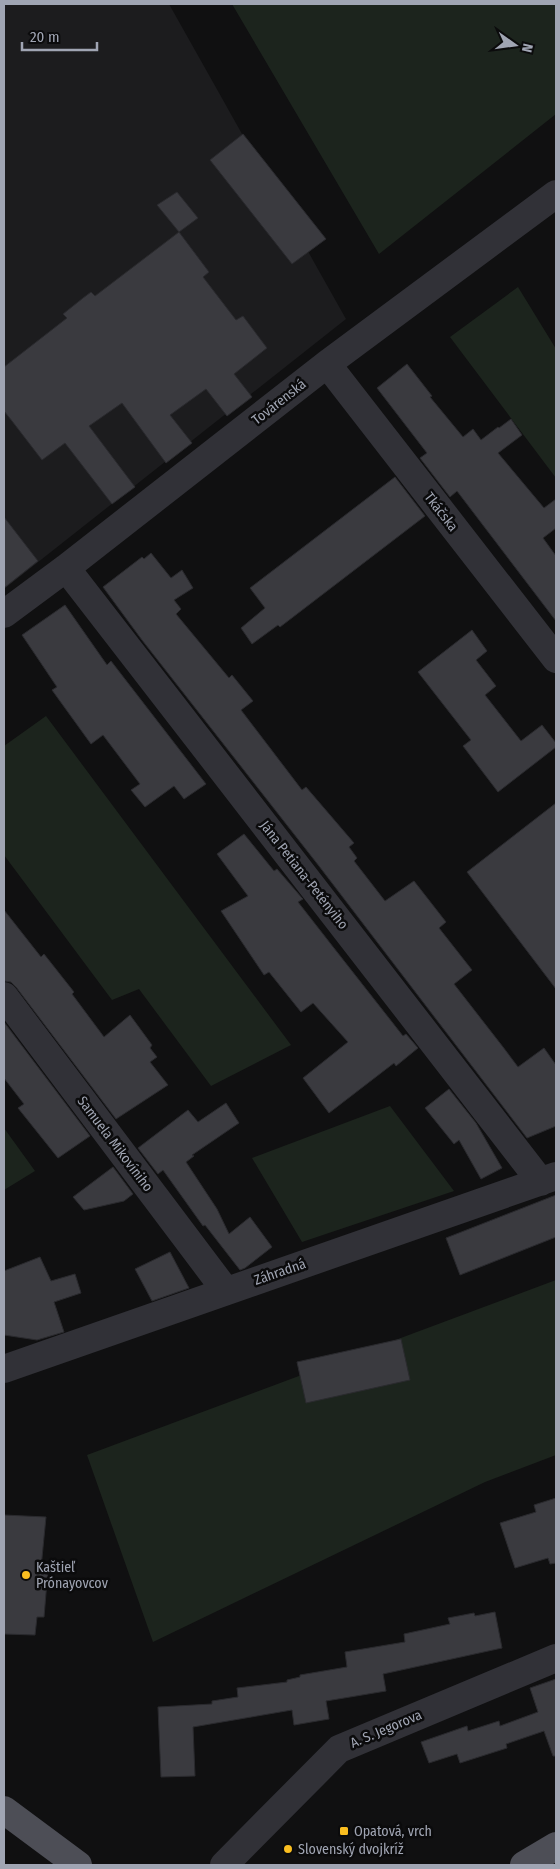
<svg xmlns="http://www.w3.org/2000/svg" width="560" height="1869" font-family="'Fira Sans Condensed',sans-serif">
  <rect width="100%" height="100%" fill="#101011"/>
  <path fill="#1c1c1e" d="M4 4H169L346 319 4 589Z"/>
  <path fill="#1c241d" d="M232 4H556V114L379 254Z
    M518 287 556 349V478L450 337Z
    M46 716 291 1045 211 1086 139 989 112 1000 4 855V746Z
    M390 1106 454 1191 302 1242 252 1158Z
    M4 1128 35 1171 4 1190Z
    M556 1280V1455L485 1482 153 1642 87 1455Z"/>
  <path fill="#3a3a3f" stroke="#2a2a2e" d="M243 134 326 239 292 264 210 160Z
    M177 192 198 218 179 232 157 205Z
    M179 232 209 272 203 277 236 320 243 316 267 348 234 374 252 397 227 416 206 389 170 415 192 443 166 463 122 403 89 426 135 487 112 504 65 443 42 460 12 421 4 411V367L67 318 63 314 83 298 91 292 95 296Z
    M407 364 432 396 430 397 463 437 473 429 481 440 498 427 499 428 511 419 522 435 498 453 544 508 556 499V528L543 538 556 556V621L457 491 450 497 420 458 427 453 377 388Z
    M395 477 425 516 280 627 278 625 252 644 241 628 265 608 250 588Z
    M4 517 38 561 4 588Z
    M151 553 171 578 182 570 193 588 174 600 181 609 176 614 229 678 232 675 253 701 241 710 302 790 306 787 354 843 349 847 357 858 354 861 385 901 414 881 446 922 439 928 472 970 454 984 503 1047 518 1067 544 1048 556 1065V1126L527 1138 319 866 142 640 103 587 142 557 144 559Z
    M65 605 107 665 111 661 206 784 184 799 174 786 145 807 131 790 140 784 103 735 91 744 52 690 57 687 22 635Z
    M472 630 487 651 476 660 496 686 485 695 521 741 542 725 556 743V747L498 792 463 746 471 740 418 672Z
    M556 803V989L467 872Z
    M244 834 274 871 277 869 302 898 303 899 298 902 330 943 403 1036 406 1034 418 1048 396 1066 394 1063 329 1113 303 1078 348 1042 313 1003 301 1012 269 972 264 975 221 911 248 896 217 854Z
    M4 910 41 957 44 954 74 992 72 994 104 1037 130 1015 152 1045 150 1048 157 1057 150 1062 168 1085 116 1119 16 987 11 982 4 981Z
    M4 1022 90 1136 58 1158 18 1108 24 1104 4 1078Z
    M449 1089 476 1123 502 1168 481 1179 459 1140 454 1144 425 1108Z
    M226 1103 239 1123 192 1155 194 1156 186 1162 217 1209 229 1234 250 1217 272 1247 245 1268 240 1270 205 1225 203 1226 163 1170 158 1174 138 1148 188 1110 198 1122Z
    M113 1167 133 1194 124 1201 84 1210 73 1197Z
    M556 1195V1237L460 1275 446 1238Z
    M170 1252 189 1288 152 1301 135 1269Z
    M40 1257 51 1281 75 1274 81 1293 54 1302 64 1332 37 1340 4 1335V1271Z
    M401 1339 410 1380 306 1403 297 1362Z
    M556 1498V1563L550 1564 548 1558 515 1568 500 1523 536 1512 534 1505Z
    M4 1515 46 1517 41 1568 48 1569 44 1617H37L35 1635 4 1634Z
    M495 1612 502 1648 383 1674 386 1691 326 1701 329 1719 294 1725 292 1710 193 1727 195 1776 161 1777 158 1707 212 1704V1701L238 1697 237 1688 287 1682V1680L300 1677V1675L347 1667 345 1652 405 1642 404 1634 450 1624 448 1618 474 1613 475 1616Z
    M556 1679V1756H553L544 1731 506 1744 507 1748 460 1763 457 1754 429 1763 421 1742 467 1726 468 1731 499 1721 500 1726 538 1712 530 1688Z"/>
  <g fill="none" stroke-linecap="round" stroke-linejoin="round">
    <path stroke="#313137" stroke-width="28" d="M327 364 556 659
      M66 568 541 1182
      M4 614 66 568 327 364 556 194
      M4 996 226 1291
      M4 1369 556 1176
      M224 1865 339 1749 556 1658"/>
    <path stroke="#4d4e56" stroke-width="28" d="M4 1810 78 1865
      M524 1865 556 1846"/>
  </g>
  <g fill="#fabe20" stroke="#0b0b0c" stroke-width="2">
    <circle cx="26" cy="1575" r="5"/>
    <rect x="339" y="1826" width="10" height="10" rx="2.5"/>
    <circle cx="288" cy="1849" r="5"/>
  </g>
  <g text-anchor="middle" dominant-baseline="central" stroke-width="5" stroke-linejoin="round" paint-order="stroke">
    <g font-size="14" fill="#a0a5b3" stroke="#0b0b0c">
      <text transform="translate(279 402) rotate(-38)">Továrenská</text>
      <text transform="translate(441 512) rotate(52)">Tkáčska</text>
      <text transform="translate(304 875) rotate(52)">Jána Petiana-Petényiho</text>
      <text transform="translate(115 1144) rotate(53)">Samuela Mikovíniho</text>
      <text transform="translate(280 1272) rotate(-19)">Záhradná</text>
      <text transform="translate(386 1729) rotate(-23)">A. S. Jegorova</text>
    </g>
    <g font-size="14" fill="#a0a5b3" stroke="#0b0b0c" text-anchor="start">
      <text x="36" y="1567">Kaštieľ<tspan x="36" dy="16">Prónayovcov</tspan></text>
      <text x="354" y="1831">Opatová, vrch</text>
      <text x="298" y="1849">Slovenský dvojkríž</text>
    </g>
  </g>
  <rect width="560" height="1869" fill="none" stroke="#a0a5b3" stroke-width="10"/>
  <g transform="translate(515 45) rotate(104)" stroke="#0b0b0c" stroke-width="4" paint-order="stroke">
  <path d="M0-4L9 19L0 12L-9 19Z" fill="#a0a5b3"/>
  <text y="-8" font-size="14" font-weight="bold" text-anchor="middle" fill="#a0a5b3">N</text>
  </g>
  <path d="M22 42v8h75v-8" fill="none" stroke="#a0a5b3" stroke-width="2.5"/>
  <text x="30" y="42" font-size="15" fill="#a0a5b3" stroke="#0b0b0c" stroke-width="4" paint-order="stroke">20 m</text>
</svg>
